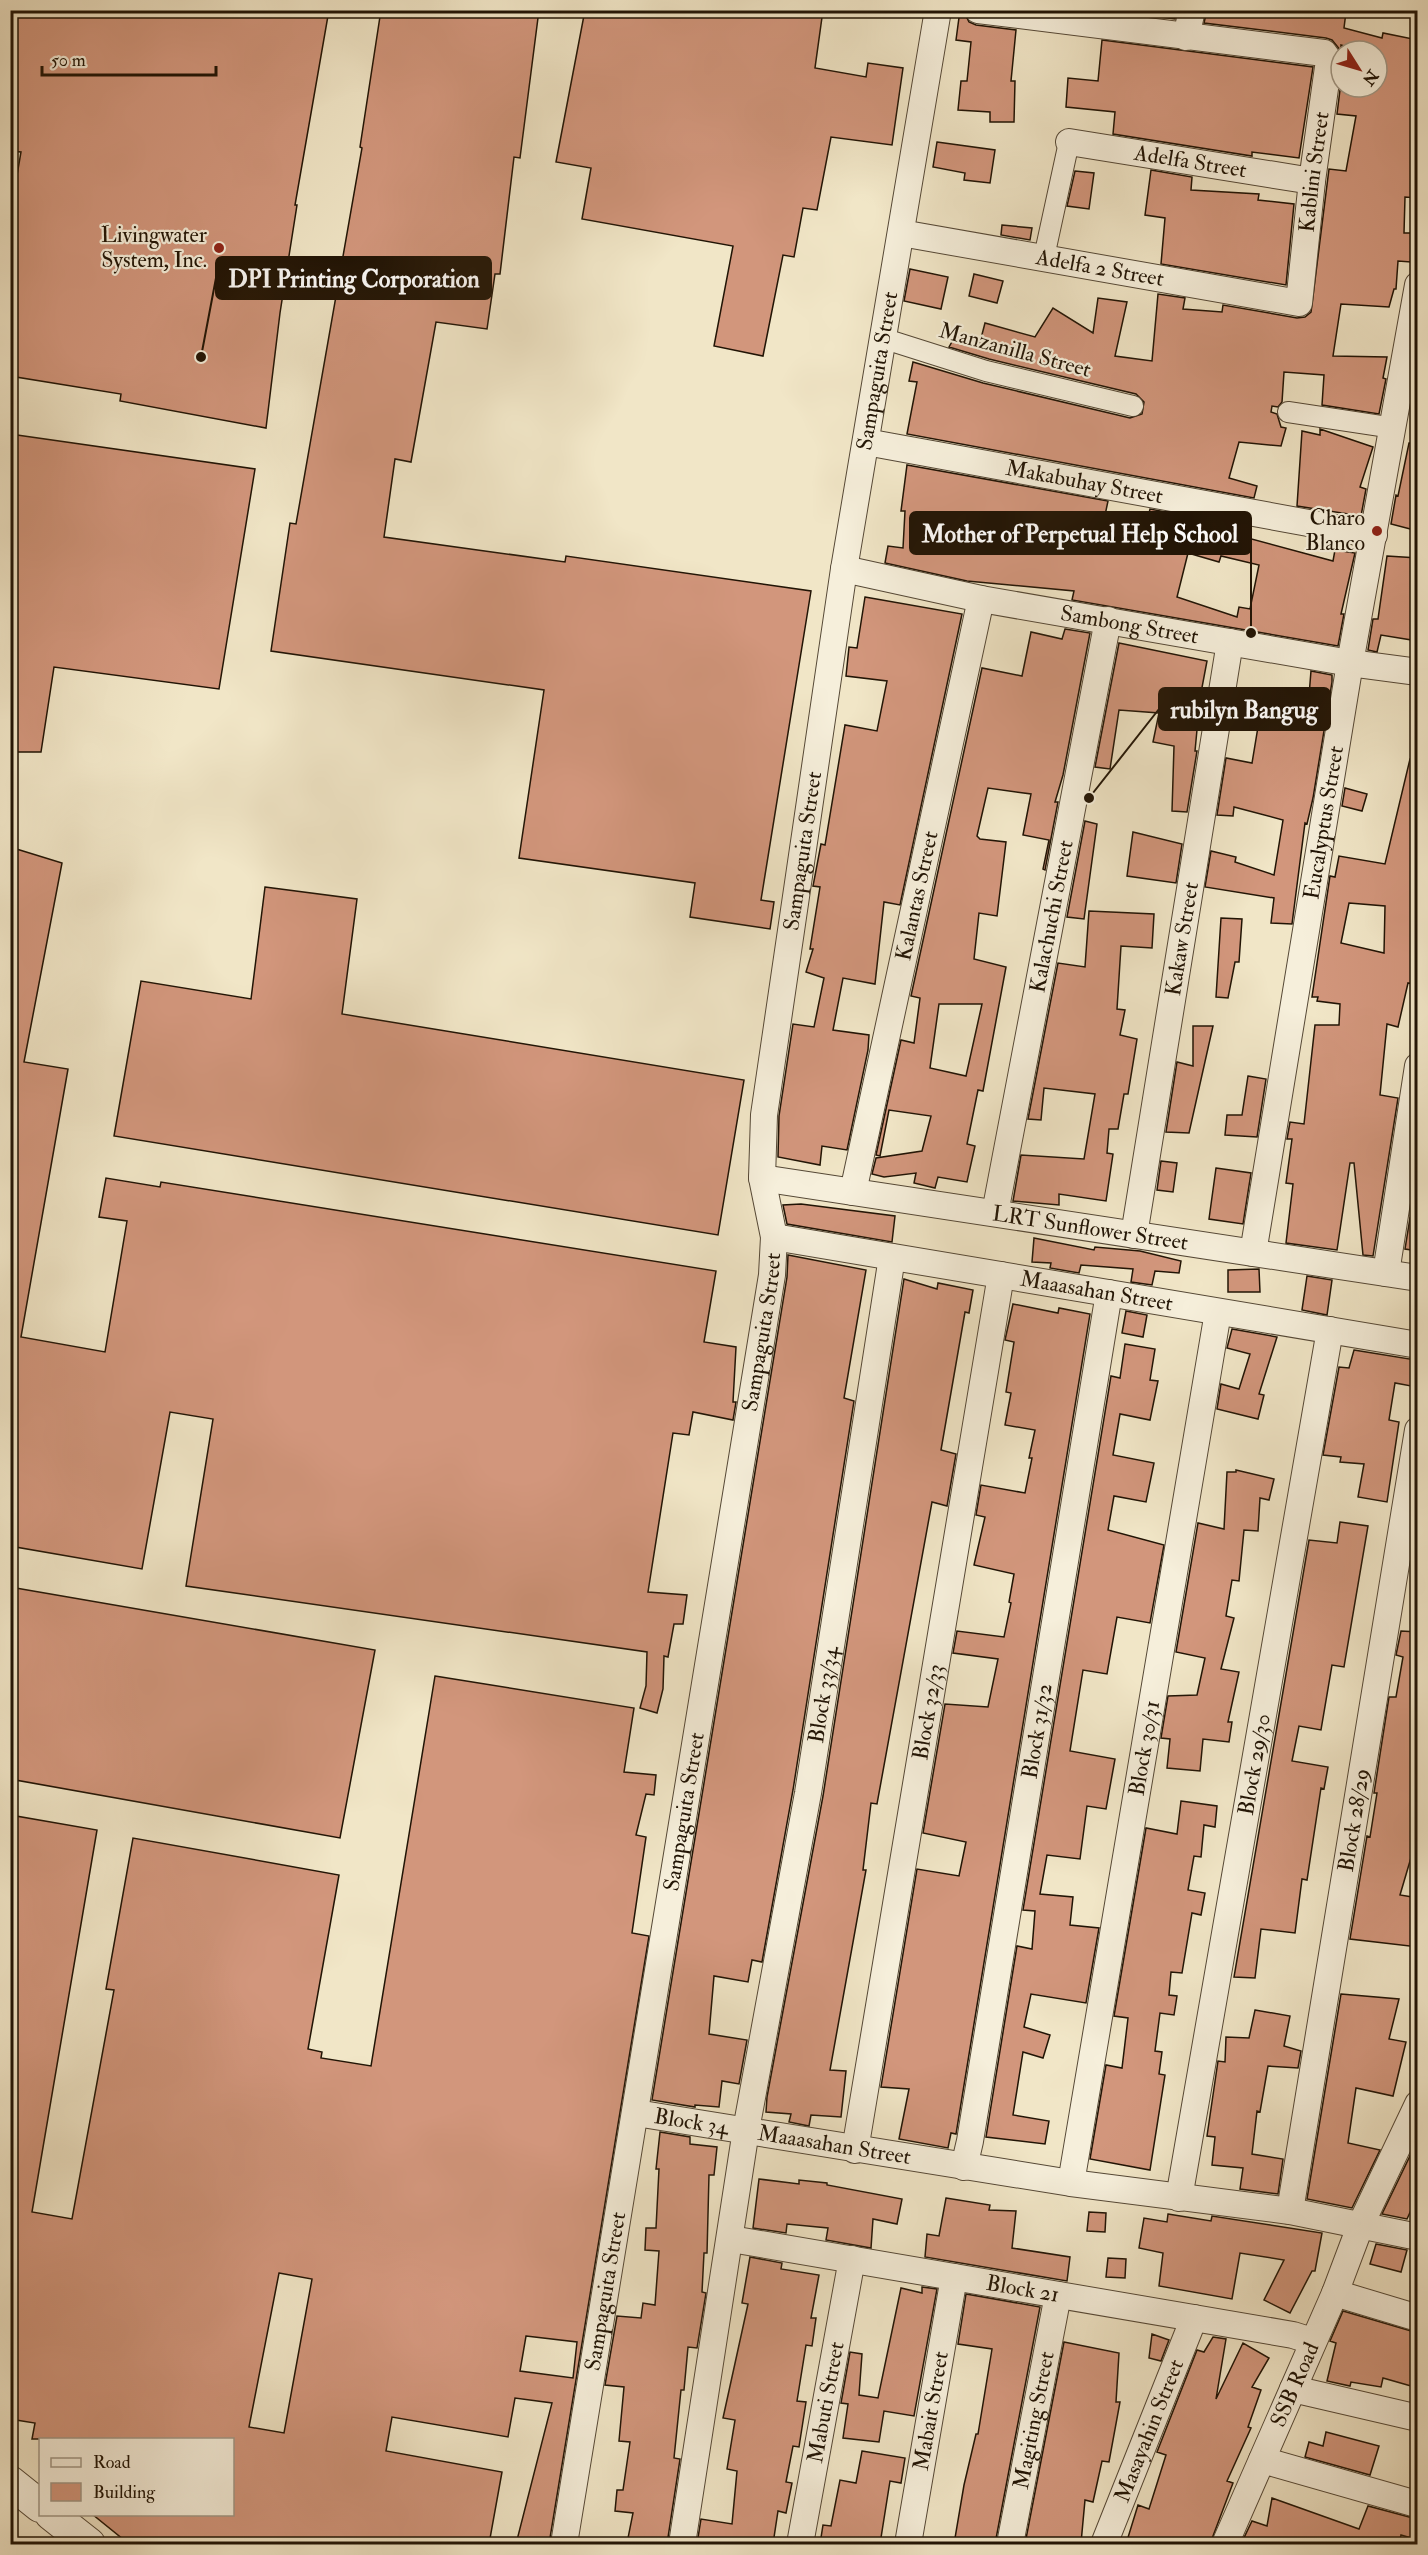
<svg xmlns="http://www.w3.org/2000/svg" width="1428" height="2555" font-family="'IM FELL Double Pica',serif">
  <rect width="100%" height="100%" fill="#f1e6c7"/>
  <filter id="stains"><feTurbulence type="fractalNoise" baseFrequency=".00333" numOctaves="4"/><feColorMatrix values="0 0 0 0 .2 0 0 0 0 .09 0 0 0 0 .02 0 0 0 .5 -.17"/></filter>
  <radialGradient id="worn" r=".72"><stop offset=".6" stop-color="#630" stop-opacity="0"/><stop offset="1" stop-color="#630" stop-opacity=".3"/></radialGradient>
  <path fill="#d2967c" stroke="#211405" stroke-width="1.5" fill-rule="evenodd" d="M10 10H329L295 205H297L280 313 266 428 120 401 121 394 10 376V216L21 152 10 151Z
    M381 10H539L520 158 514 157 500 274H495L487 329 436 322 411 462 395 459 384 537 565 562 566 556 811 591 761 900 774 902 770 929 690 917 695 883 519 858 544 690 271 651 290 523 296 524 362 148 360 147Z
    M585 10H823L815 68 866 77 868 63 903 68 892 145 831 137 817 210 803 208 794 257 783 255 763 356 714 346 733 246 582 219 591 168 556 162Z
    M960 10H963L969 22 976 25 1016 30 1011 81H1015L1014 122H990V112L958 110 961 81H967L971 42 956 40Z
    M1105 10H1177L1175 19Z
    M1207 10H1336L1346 12 1344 28 1382 38 1383 33 1418 40V198L1405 197 1404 233H1411V262L1398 261 1396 289H1394L1389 307 1341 304 1333 356 1387 357 1383 378 1386 379 1379 414 1322 405 1324 375 1284 372 1282 402 1278 407 1272 406 1271 412 1277 414 1281 427 1286 428 1281 446 1239 442 1229 478 1257 486 1254 498 907 434 917 382 909 381 913 362 983 383 1130 418 1142 414 1144 402 1136 394 989 359 949 347 957 333 979 346 985 323 1035 337 1053 308 1093 333 1098 298 1127 302 1115 356 1152 361 1158 294 1185 298 1183 309 1222 312 1223 305 1297 318 1305 317 1311 312 1329 169 1346 171 1356 116 1337 114 1341 82V87H1377V51H1362L1341 45V51L1332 40 1326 38 1204 23Z
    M1102 40 1313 67 1299 158 1252 152V156L1113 134 1115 112 1066 107 1068 78 1098 81Z
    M937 142 995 150 990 183 964 180 965 173 933 167Z
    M1151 170 1192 177 1191 190 1259 194 1258 200 1294 204 1286 285 1161 264 1165 218 1145 215Z
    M1075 171 1094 173 1089 209 1067 206Z
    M1002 225 1032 228 1030 240 1001 235Z
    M910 269 948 277 941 309 904 301Z
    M974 274 1003 281 997 303 969 296Z
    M1320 429 1373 447 1360 487 1366 489 1361 516 1297 506 1302 431 1320 435Z
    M10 434 255 469 219 689 54 667 41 752H10Z
    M1409 443 1418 444V531L1391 524 1396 495 1398 496Z
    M907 465 1108 501 1104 520 1145 529 1150 509 1193 517 1192 523 1333 561 1335 550 1355 553 1341 614H1344L1338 646 1072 600 1074 591 967 581 885 563 888 546 903 548 905 511H901ZM1188 553 1219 562 1221 556 1259 565 1250 609 1239 607 1237 617 1177 597Z
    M1387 556 1418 558V641L1381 635 1377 652 1368 650 1373 619H1378Z
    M865 597 962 614 900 905 884 902 875 984 843 978 833 1030 869 1035 868 1050 847 1150 822 1146 820 1165 778 1157 779 1116 793 1024 814 1027 824 978 806 972 813 949H810L820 887 813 886 821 844 825 845 845 725 877 731 887 681 846 676 849 647 857 648Z
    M1065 629 1090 633 1063 775 1055 802H1058L1045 870 1043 869 1049 840 1023 835 1031 794 988 788 977 836 980 839 1006 842 997 916 979 913 974 959 1006 967 983 1091 978 1090 967 1144 975 1146 967 1182 938 1177 935 1188 914 1183 916 1173 884 1177 872 1174 876 1158 922 1151 931 1116 889 1110 880 1156 876 1155 901 1040 914 1043 920 998 911 996 982 668 1022 676 1031 632 1062 639ZM939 1004H982L966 1076 930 1068Z
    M1119 643 1207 661 1200 698 1195 751H1197L1187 812 1172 811 1174 746 1153 742 1159 713 1119 710 1110 769 1095 767Z
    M1311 671 1332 675V682L1313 798 1307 824 1305 823 1292 924 1271 923 1274 898 1205 887 1211 851 1236 857 1235 862 1274 875 1283 820 1234 807 1233 816 1217 815 1226 758 1252 763 1259 721 1297 728 1299 707 1308 708Z
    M1410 759 1418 760V952L1413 984 1408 983 1398 1027 1387 1024 1380 1095 1398 1098 1373 1256 1363 1255 1354 1163H1350L1337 1250 1286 1243 1293 1184 1286 1183 1292 1139H1287L1290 1122 1304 1124 1315 1025H1339L1340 1004 1317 1001 1318 997H1312L1330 876 1335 877 1339 856 1385 864ZM1349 903 1385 906 1384 953 1341 943Z
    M1345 788 1367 794 1362 811 1342 806Z
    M1085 821 1097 824 1084 919 1067 917Z
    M1133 832 1182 844 1176 883 1127 876Z
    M10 847 62 863 24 1062 68 1069 21 1337 105 1352 127 1221 99 1217 106 1178 160 1187 161 1182 716 1271 704 1342 736 1347 733 1402H736L733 1420 693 1412 689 1435 673 1433 648 1592 687 1595 683 1624H674L668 1657 664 1656 663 1689 657 1713 640 1708 646 1686 647 1652 186 1586 213 1419 170 1412 142 1569 10 1546Z
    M265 887 357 899 342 1014 744 1080 718 1235 114 1136 141 981 251 999Z
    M1089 911 1154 914 1152 948 1121 946 1117 1009 1125 1010 1120 1035 1137 1039 1128 1094H1124L1118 1129H1109L1107 1153 1113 1154 1106 1201 1059 1194V1205L1013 1201 1021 1155 1084 1159 1095 1094 1044 1088 1041 1120 1028 1119 1058 963 1085 967Z
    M1221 918 1242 919 1239 962H1235L1228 998 1216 997Z
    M1193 1026H1213L1189 1133 1166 1132 1177 1062 1193 1066Z
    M1248 1076 1266 1079 1257 1137 1225 1135 1227 1115H1242Z
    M1161 1161 1177 1163 1173 1192 1157 1190Z
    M1216 1168 1251 1173 1243 1224 1209 1219Z
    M801 1204 895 1216 892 1242 787 1224 783 1205Z
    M1410 1218 1418 1220V1251L1405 1249Z
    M1034 1238 1094 1250 1095 1247 1140 1251 1181 1261 1179 1273 1155 1271 1152 1285 1131 1282 1133 1269 1081 1265 1079 1273 1050 1268 1051 1263 1032 1262Z
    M788 1255 866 1270 844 1398 854 1401 793 1790 762 1962 752 1960 748 1982 714 1976 709 2034 747 2040 739 2084 722 2081 719 2107 695 2105V2107L652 2100 787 1277Z
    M1259 1269 1260 1292H1228V1270Z
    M1307 1276 1332 1280 1327 1315 1302 1310Z
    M904 1279 937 1289 938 1283 973 1290 969 1313 965 1312 941 1450 956 1454 947 1506 932 1502 877 1804 871 1803 863 1870H866L830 2070 846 2071 841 2117 811 2115 809 2126 789 2122 791 2114 766 2112 767 2097 823 1796Z
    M1013 1304 1058 1313 1059 1308 1090 1314 956 2134 951 2133 948 2148 899 2139 909 2089 881 2087 917 1869 959 1876 966 1842 923 1833 945 1704 988 1707 998 1659 953 1653 957 1631 1004 1637 1011 1603 1009 1602 1014 1574 974 1565 985 1517 976 1515 981 1485 1025 1493 1032 1458H1029L1035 1430 1005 1425 1011 1393 1006 1392 1014 1342 1005 1340Z
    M1126 1311 1147 1315 1143 1337 1122 1333Z
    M1232 1329 1277 1337 1259 1394 1264 1395 1258 1419 1217 1409 1221 1384 1239 1389 1250 1354 1227 1348Z
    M1125 1344 1155 1349 1150 1380 1158 1381 1150 1420 1120 1414 1113 1455 1154 1463 1146 1502 1114 1496 1108 1530 1164 1545 1150 1623 1117 1617 1107 1674 1083 1670 1070 1751 1115 1759 1106 1809 1087 1806 1080 1859 1047 1855 1040 1894 1073 1897 1070 1925 1099 1928 1086 2003 1031 1994 1024 2027 1050 2035 1043 2058 1023 2052 1013 2115 1049 2121 1045 2144 986 2137 1017 1946 1032 1949 1035 1911 1023 1910 1111 1376 1120 1378Z
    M1354 1350 1416 1360 1411 1386 1395 1383 1389 1420 1399 1422 1387 1502 1358 1497 1364 1464 1340 1462 1341 1457 1323 1455 1339 1367 1349 1368Z
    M1236 1470 1274 1479 1269 1500 1260 1498 1258 1531 1244 1530 1239 1581 1232 1580 1226 1616 1234 1618 1221 1669 1239 1672 1228 1722H1232L1229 1742 1203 1739 1200 1771 1167 1768 1170 1739 1161 1738 1168 1696 1197 1695 1205 1658 1176 1652 1198 1523 1224 1529 1227 1472H1236Z
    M1340 1522 1368 1526 1344 1667 1332 1665 1321 1730 1299 1726 1292 1761 1328 1767 1324 1789 1321 1788 1307 1880 1302 1879 1295 1933 1261 1929 1255 1978 1234 1977 1309 1540 1337 1543Z
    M10 1587 375 1650 340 1838 10 1779Z
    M1401 1631 1418 1632V1834L1400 1895 1418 1898V1947L1350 1939 1367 1836 1370 1837 1377 1793H1374L1389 1697H1396L1403 1657 1396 1655Z
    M435 1676 634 1708 624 1772 656 1775 654 1795 646 1794 636 1835 646 1837 632 1933 649 1936 549 2544H516L552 2403 515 2398 508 2437 392 2417 386 2451 502 2472 489 2544H129L92 2514H232V2439H32L35 2423 10 2419V1815L97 1830 32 2212 72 2219 114 1990 106 1989 133 1838 339 1875 308 2049 322 2052 321 2058 371 2066ZM279 2273 312 2279 284 2433 249 2427ZM526 2336 577 2342 573 2378 520 2371Z
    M1181 1801 1217 1806 1215 1827 1204 1825 1201 1857 1194 1856 1188 1890 1205 1893 1201 1915 1192 1913 1182 1973 1171 1972 1169 1995 1177 1996 1174 2015 1160 2013 1155 2051 1162 2052 1159 2074 1165 2075 1150 2170 1090 2159 1106 2065 1122 2068 1128 2018 1114 2016 1146 1828 1177 1834Z
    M1341 1994 1399 1999 1389 2039 1406 2042 1393 2096 1356 2088 1348 2143 1380 2150 1352 2208 1307 2199Z
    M1255 2010 1290 2016 1284 2046 1301 2051 1298 2068 1268 2066 1260 2112 1257 2111 1252 2154 1283 2159 1278 2194 1240 2189 1243 2168 1212 2165 1215 2137 1207 2136 1218 2061 1225 2062 1226 2037 1249 2038Z
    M660 2132 690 2137V2144L717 2147 714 2175H709L707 2253H704L702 2292 706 2293 697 2348 688 2347 684 2390H681L674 2458 680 2459 667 2544H654L655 2542 628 2538 633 2513 615 2511 617 2490H623L630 2442 619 2441 624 2387 605 2385 617 2316 641 2318 643 2303 655 2305 659 2251 645 2250 646 2228H656L659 2169H656Z
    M1410 2156 1418 2158V2195L1407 2219 1382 2214Z
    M759 2179 799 2184V2180L827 2183V2185L902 2199 897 2224 873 2219 871 2248 826 2240 828 2228 787 2224 786 2233 753 2228Z
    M946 2198 990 2205 989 2210 1016 2211 1012 2248 1070 2257 1067 2281 925 2257 927 2234 939 2236Z
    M1089 2212 1106 2213 1105 2232 1087 2231Z
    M1168 2214 1211 2221 1212 2216 1322 2233 1315 2271H1312L1290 2313 1264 2300 1284 2260 1240 2253 1232 2299 1159 2286 1163 2253 1139 2248 1144 2218 1167 2222Z
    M1376 2244 1407 2250 1401 2272 1370 2264Z
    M750 2257 782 2263 781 2269 819 2275 811 2318H816L812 2346 806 2345 797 2401 806 2402 799 2447 793 2446 786 2482 792 2483 786 2513 778 2511 773 2544H697L701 2519 732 2524 737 2471 727 2469 735 2420 723 2418 748 2304 742 2303Z
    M1108 2258 1126 2259 1125 2278 1106 2277Z
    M922 2287 937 2289 914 2416 884 2411 879 2442 843 2438 848 2404 841 2403 850 2352 862 2354 859 2395 878 2398 901 2288 922 2293Z
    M966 2294 1040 2307 995 2544H954L964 2485 976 2434H978L992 2349 958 2344Z
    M1343 2311 1418 2333V2388L1383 2378 1381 2387 1351 2382 1350 2386 1327 2381 1336 2343 1330 2341Z
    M1152 2334 1169 2340 1161 2361 1149 2358Z
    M1213 2337 1226 2339 1216 2399 1243 2343 1269 2358 1252 2387 1261 2390 1248 2427 1251 2428 1227 2481 1233 2483 1210 2544H1126L1138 2505 1149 2509 1166 2455 1157 2452 1197 2350 1204 2352Z
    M1064 2342 1119 2353 1116 2402H1120L1109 2462 1102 2461 1093 2502 1085 2500 1081 2543 1033 2539V2544H1025Z
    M1326 2432 1379 2446 1370 2475 1305 2457 1309 2442 1323 2446Z
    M862 2451 905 2458 901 2483 890 2481 880 2544H820L823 2525 831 2526 840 2480 856 2483Z
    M1272 2498 1359 2529 1368 2506 1409 2517H1418V2540L1401 2535 1399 2544H1241L1252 2521 1267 2526Z"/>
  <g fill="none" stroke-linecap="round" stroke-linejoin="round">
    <g stroke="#554836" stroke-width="22">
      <path id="pedestrian" d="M1044 257 1069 142
        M885 339 986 371 1133 406
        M1288 412 1394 428"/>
    </g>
    <g stroke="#554836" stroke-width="28">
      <g id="minor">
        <path d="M1186 37 1192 10"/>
        <path id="s1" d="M1069 142 1312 181"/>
        <path id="s2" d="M901 233 1299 303 1312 181 1329 60 1324 53 978 10"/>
        <path id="s3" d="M866 442 1374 535"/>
        <path id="s4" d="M844 569 981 599 1350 663 1418 672"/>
        <path id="s5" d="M762 1178 1418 1278"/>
        <path id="s6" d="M853 1192 981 599"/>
        <path id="s7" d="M995 1213 1108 620"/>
        <path id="s8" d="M1134 1235 1230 642"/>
        <path id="s9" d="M774 1237 1418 1345"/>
        <path id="s10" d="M1253 1253 1350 663 1418 285"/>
        <path d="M1386 1273 1418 1066"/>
        <path id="s11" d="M636 2113 1071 2183 1290 2211 1418 2237"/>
        <path id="s12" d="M855 2150 1001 1275"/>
        <path id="s13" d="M964 2167 970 2141 1109 1293"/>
        <path id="s14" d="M1071 2183 1218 1312"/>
        <path id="s15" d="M1179 2198 1330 1330"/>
        <path id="s16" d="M1290 2211 1418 1430"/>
        <path id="s17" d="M731 2239 1293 2335 1312 2341"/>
        <path d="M1335 2293 1418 2318"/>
        <path d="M1293 2389 1418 2418"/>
        <path d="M1262 2460 1413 2503"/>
        <path id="s18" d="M564 2544 772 1275 774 1237 762 1178 764 1115 844 569 938 10"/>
        <path id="s19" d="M682 2544 746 2130 808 1793 892 1257"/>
        <path id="s20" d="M800 2544 852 2259"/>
        <path id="s21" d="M908 2544 954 2277"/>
        <path id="s22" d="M1010 2544 1058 2295"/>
        <path id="s23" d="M1104 2544 1194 2318"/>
        <path id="s24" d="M1225 2544 1335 2293 1361 2224 1418 2104"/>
      </g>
    </g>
    <g stroke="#554836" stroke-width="34">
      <path id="tertiary" d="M10 2482 40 2506
        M51 2514 89 2544"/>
    </g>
    <use href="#pedestrian" stroke="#f6efdb" stroke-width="20"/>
    <use href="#minor" stroke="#f6efdb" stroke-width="26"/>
    <use href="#tertiary" stroke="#f6efdb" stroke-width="32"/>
  </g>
  <g fill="#8f2418" stroke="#f6efdb" stroke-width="2">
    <circle cx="219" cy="248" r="6"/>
    <circle cx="1377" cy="531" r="6"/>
  </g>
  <g text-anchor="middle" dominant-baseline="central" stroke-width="4.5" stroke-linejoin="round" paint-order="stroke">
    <g font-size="22" fill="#211405" stroke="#f6efdb">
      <text stroke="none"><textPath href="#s1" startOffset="123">Adelfa Street</textPath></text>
      <text stroke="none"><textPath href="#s2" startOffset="536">Kablini Street</textPath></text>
      <text stroke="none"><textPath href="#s2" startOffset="202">Adelfa 2 Street</textPath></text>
      <text transform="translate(1015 350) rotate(15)">Manzanilla Street</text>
      <text stroke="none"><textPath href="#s18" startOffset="2200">Sampaguita Street</textPath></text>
      <text stroke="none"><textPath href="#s3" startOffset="222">Makabuhay Street</textPath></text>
      <text stroke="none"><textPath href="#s4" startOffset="291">Sambong Street</textPath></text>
      <text stroke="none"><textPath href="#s10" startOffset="436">Eucalyptus Street</textPath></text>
      <text stroke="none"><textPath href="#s18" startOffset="1714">Sampaguita Street</textPath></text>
      <text stroke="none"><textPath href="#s6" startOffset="303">Kalantas Street</textPath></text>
      <text stroke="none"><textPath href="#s7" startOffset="302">Kalachuchi Street</textPath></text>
      <text stroke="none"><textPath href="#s8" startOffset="300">Kakaw Street</textPath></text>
      <text stroke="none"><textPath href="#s5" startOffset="332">LRT Sunflower Street</textPath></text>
      <text stroke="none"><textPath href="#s9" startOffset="327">Maaasahan Street</textPath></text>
      <text stroke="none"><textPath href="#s18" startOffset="1228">Sampaguita Street</textPath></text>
      <text stroke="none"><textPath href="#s19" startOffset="861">Block 33/34</textPath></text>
      <text stroke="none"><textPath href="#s12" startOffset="444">Block 32/33</textPath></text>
      <text stroke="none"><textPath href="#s13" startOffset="442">Block 31/32</textPath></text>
      <text stroke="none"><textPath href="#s14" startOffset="441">Block 30/31</textPath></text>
      <text stroke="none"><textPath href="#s15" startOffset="440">Block 29/30</textPath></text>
      <text stroke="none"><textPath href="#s18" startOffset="742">Sampaguita Street</textPath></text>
      <text stroke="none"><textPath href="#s16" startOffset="396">Block 28/29</textPath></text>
      <text stroke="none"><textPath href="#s11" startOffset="56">Block 34</textPath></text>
      <text stroke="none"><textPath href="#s11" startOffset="201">Maaasahan Street</textPath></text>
      <text stroke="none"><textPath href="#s17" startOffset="296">Block 21</textPath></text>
      <text stroke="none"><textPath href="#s18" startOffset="256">Sampaguita Street</textPath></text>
      <text stroke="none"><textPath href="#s24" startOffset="174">SSB Road</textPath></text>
      <text stroke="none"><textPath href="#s20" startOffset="144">Mabuti Street</textPath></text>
      <text stroke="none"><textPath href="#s21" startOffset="135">Mabait Street</textPath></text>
      <text stroke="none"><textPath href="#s22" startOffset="126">Magiting Street</textPath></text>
      <text stroke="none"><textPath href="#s23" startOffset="122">Masayahin Street</textPath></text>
    </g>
    <g font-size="22" fill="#211405" stroke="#f6efdb" text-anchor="end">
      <text x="207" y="235">Livingwater<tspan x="207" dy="25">System, Inc.</tspan></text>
      <text x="1365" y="518">Charo<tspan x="1365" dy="25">Blanco</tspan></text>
    </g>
  </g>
  <path fill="none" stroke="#211405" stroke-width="2" d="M201 357L216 278M1251 633L1251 533M1089 798L1159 709"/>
  <g fill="#211405" stroke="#f6efdb" stroke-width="2">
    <circle cx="201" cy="357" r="6"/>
    <circle cx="1251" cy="633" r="6"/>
    <circle cx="1089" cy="798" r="6"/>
  </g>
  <g fill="#211405" stroke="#211405" stroke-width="2">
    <rect x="216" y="257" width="275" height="42" rx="6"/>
    <rect x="910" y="512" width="341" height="42" rx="6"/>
    <rect x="1159" y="688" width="171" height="42" rx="6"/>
  </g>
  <g font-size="24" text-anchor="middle" font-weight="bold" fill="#fff">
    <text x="354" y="287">DPI Printing Corporation</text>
    <text x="1080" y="542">Mother of Perpetual Help School</text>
    <text x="1244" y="718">rubilyn Bangug</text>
  </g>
  <rect width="1428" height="2555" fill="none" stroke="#f1e6c7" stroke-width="36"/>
  <rect x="12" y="12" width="1404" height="2531" fill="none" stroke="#211405" stroke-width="3"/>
  <rect x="18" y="18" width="1392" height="2519" fill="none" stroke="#211405" stroke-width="1.5"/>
  <rect x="39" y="2438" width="195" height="78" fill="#f6efdb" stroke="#a19785" stroke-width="1.5"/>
  <rect x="51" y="2458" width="30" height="9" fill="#f6efdb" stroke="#a19785" stroke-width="1.5"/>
  <text x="93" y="2468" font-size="18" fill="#211405">Road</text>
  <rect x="51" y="2483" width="30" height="18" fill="#d2967c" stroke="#a19785" stroke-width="1.5"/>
  <text x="93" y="2498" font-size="18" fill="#211405">Building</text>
  <g transform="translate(1359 69) rotate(127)"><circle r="28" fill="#f6efdb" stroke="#a19785" stroke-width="1.5"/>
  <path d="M0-4.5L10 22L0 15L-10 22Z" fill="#8f2418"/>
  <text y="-9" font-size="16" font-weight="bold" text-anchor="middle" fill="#211405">N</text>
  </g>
  <path d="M42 66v9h174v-9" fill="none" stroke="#211405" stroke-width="3"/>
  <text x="51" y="66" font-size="18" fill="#211405" stroke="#f6efdb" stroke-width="4.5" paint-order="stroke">50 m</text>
  <rect width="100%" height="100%" filter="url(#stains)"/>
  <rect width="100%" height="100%" fill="url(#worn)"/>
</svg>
